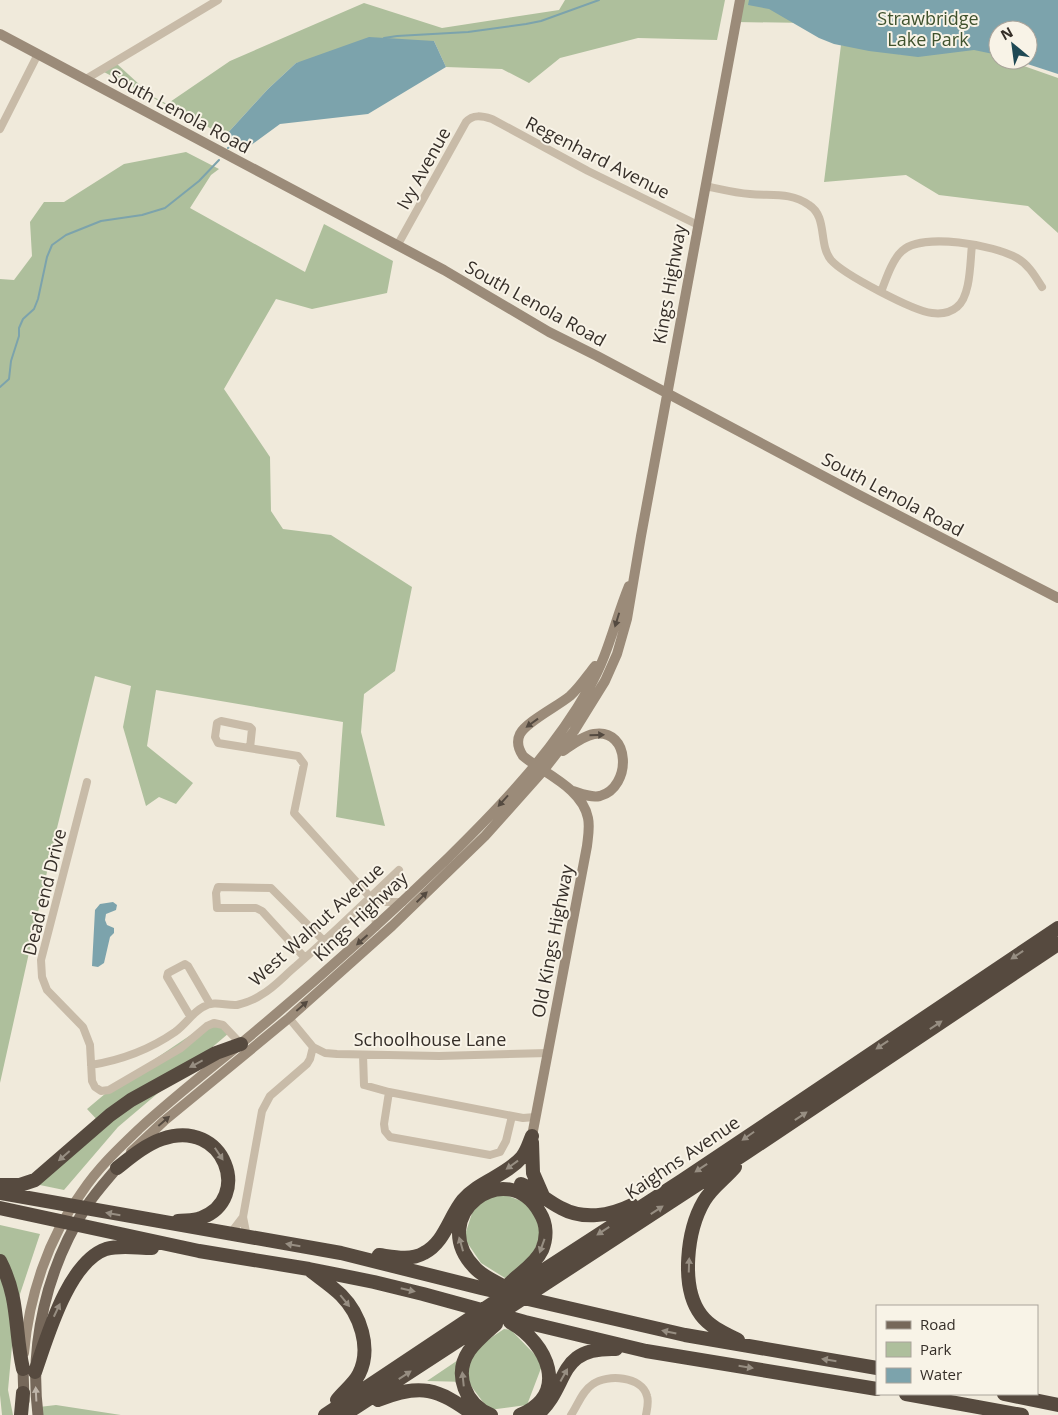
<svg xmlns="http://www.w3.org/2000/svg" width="1058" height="1415" font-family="'Open Sans',sans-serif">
  <rect width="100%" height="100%" fill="#f0eadb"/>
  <path fill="#aebf9c" d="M565 0H725L717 40 638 38 560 58 529 83 502 69 446 67 434 41 296 63 268 89 225 136 104 72 117 64 152 96 167 104 230 61 364 3 442 28 559 10Z
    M740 0H1058L1028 60V30H998V60H1007L1058 78V233L1028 206 939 195 906 175 824 182 841 45 905 55 810 23 736 22Z
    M186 152 219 169 211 175 190 208 305 272 324 224 393 261 387 293 312 309 276 299 224 389 270 457 271 511 283 529 331 535 412 587 395 671 364 694 361 732 385 826 336 817 343 722 156 690 147 746 193 783 176 804 159 797 146 806 123 727 131 686 95 676 55 836 0 1083V279L14 280 32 256 30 222 44 202H64L124 164Z
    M207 1024 224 1026 229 1033 118 1127 64 1190 35 1184 101 1124 87 1109 112 1088Z
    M500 1193 532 1205 542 1231 531 1259 505 1278 481 1263 464 1238 475 1204Z
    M0 1225 40 1234 19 1297 10 1302 12 1346 8 1390 13 1415H2L0 1395Z
    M504 1329 511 1330 543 1363 527 1405 489 1410 468 1382 427 1381Z
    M56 1405 121 1415H42L39 1407Z"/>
  <path fill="#7ca3ac" d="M749 0H1058V74L1015 60H1028V30H998V55L974 50 918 57 869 51 834 44 819 38 769 9 748 5Z
    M369 37 434 41 446 67 368 114 280 124 247 148 225 136 268 89 296 63Z
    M113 902 117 905 116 910 106 914 105 920 107 925 114 928V933L110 937 104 963 98 967 92 966 95 910 100 904Z"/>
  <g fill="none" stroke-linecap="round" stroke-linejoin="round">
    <path stroke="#7ca3ac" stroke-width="2" d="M384 38 397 36 468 32 526 24 541 21 599 0
      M228 148 236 141
      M0 387 9 379 11 361 19 336V328L23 319 34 309 38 299 47 257 52 245 66 235 101 221 142 215 165 208 199 181 219 160"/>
    <path stroke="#c8bba8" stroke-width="8" d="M86 79 218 0
      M0 129 38 54
      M705 186C720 189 735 193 750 194 772 196 791 192 809 205 828 217 818 244 831 260 843 274 913 311 932 313 940 314 950 313 957 307 971 296 970 261 972 245
      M397 246 466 122C473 114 482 116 492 119L588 171 698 225
      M881 292C886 279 892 260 902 251 922 232 995 245 1017 258 1029 265 1035 276 1042 287
      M250 748 252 729 250 727 221 721 217 723 215 737 218 743 298 756 304 764 294 813 370 897 375 910 376 927
      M87 782 41 960 42 977 47 990 83 1027 90 1045 92 1081 95 1087 101 1091 109 1090 181 1048 207 1026 214 1023 223 1025 241 1044
      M370 897 385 902H403
      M305 958 262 911 256 908H217L216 893 218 887 271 888 324 941
      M190 1016 167 977 168 973 185 964 188 966 210 1004
      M313 1047 325 1053 337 1054 439 1056 548 1053
      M363 1055 364 1085 389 1092 523 1118 535 1117
      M91 1065C122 1060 149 1050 175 1032 186 1024 192 1013 203 1007 215 1000 225 1006 237 1005 245 1003 254 1000 261 995 274 988 285 975 296 966 332 935 365 902 399 870
      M389 1092 384 1124 385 1131 390 1137 490 1155 500 1152 506 1141 512 1116
      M230 1234 243 1217
      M247 1237 243 1217 262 1111 270 1096 307 1064 310 1059 313 1047 289 1018
      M571 1415C578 1405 582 1391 593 1384 607 1374 642 1376 647 1396 649 1402 647 1409 646 1415"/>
    <path stroke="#9b8b79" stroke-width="10" d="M0 34 444 270 549 332 597 356 857 494 1058 598
      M563 751C573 744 583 736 594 734 631 728 632 787 600 796 591 798 582 794 573 791
      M532 1136 587 846C588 837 590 827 588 818 582 788 545 774 523 756 519 750 516 742 520 734 526 722 558 706 570 696 580 687 587 676 595 666
      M131 1152 164 1121 289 1018 392 926 485 836 543 771 574 731 605 681 617 654 627 619 641 536 740 0
      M24 1353C29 1296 48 1238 82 1192 98 1168 118 1149 139 1129 177 1094 218 1063 257 1030 323 975 386 918 448 858 500 807 553 752 589 688 608 656 615 620 629 586"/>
    <path stroke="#76685a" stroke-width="11" d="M23 1369 24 1401
      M38 1415C29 1343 47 1268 86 1207 95 1193 106 1181 117 1168"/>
    <path stroke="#564a3f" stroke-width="14" d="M532 1142 533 1173 543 1196
      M735 1167C725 1179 712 1187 704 1201 687 1230 680 1287 701 1315 710 1327 724 1333 738 1340
      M117 1168C131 1157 145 1145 162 1139 225 1117 253 1199 201 1218 194 1221 186 1220 178 1221
      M521 1184C536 1190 547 1201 561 1208 583 1220 610 1216 632 1205
      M0 1185H20L35 1180 110 1115 131 1100 216 1053 241 1044
      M0 1193 341 1253 481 1288 685 1335 877 1368
      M0 1208 199 1251 309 1269 374 1282 423 1294 525 1322 646 1351 877 1389
      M379 1255C394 1257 410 1261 424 1253 445 1242 449 1217 463 1200 479 1181 506 1176 522 1157 527 1151 529 1143 532 1136
      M0 1261C20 1300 14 1329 23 1369
      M311 1271C321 1279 332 1286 341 1295 360 1314 372 1348 359 1374 354 1384 344 1391 337 1400
      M508 1285C519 1273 535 1265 542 1250 547 1238 547 1224 540 1213 508 1154 423 1216 476 1269 485 1278 497 1282 508 1289
      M510 1322C548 1343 570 1394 520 1415
      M35 1372C47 1338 68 1262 106 1249 120 1245 137 1248 152 1248
      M906 1394 1022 1415
      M1004 1394 1058 1405
      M378 1400C421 1383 437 1388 474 1415
      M21 1415 23 1393
      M325 1415 493 1303 683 1180 1058 928
      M344 1415 746 1153 1058 944
      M491 1415C466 1405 453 1375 469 1351 476 1341 487 1332 496 1324
      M537 1415C571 1385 555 1347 616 1349"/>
  </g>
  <defs><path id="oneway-solid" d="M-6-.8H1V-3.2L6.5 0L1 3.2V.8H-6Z" transform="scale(1.25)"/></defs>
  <g fill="#544a40">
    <use href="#oneway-solid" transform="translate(617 620) rotate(107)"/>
    <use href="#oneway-solid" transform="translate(532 723) rotate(144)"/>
    <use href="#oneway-solid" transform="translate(597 735) rotate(-2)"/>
    <use href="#oneway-solid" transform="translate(503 801) rotate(132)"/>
    <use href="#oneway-solid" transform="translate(422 897) rotate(-44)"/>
    <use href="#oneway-solid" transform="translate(362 940) rotate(138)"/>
    <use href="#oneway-solid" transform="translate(302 1006) rotate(-41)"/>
    <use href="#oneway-solid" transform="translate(164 1121) rotate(-41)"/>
  </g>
  <g fill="#978e82">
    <use href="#oneway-solid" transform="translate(1017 955) rotate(146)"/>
    <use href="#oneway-solid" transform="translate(936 1025) rotate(-34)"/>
    <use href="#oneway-solid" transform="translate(882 1045) rotate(146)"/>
    <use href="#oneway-solid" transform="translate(196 1064) rotate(152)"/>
    <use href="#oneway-solid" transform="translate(801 1116) rotate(-34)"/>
    <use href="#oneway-solid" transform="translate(748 1136) rotate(145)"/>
    <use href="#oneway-solid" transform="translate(219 1154) rotate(56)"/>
    <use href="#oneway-solid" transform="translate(64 1156) rotate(139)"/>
    <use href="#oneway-solid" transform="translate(512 1165) rotate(144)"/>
    <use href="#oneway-solid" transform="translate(701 1168) rotate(146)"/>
    <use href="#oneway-solid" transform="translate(657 1210) rotate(-33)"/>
    <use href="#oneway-solid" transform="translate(113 1214) rotate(-170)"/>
    <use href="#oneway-solid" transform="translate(603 1231) rotate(147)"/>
    <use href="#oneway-solid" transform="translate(461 1244) rotate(-106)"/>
    <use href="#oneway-solid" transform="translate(293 1245) rotate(-170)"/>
    <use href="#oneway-solid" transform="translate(542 1246) rotate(110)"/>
    <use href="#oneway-solid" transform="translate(689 1265) rotate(-88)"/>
    <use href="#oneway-solid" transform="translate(408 1290) rotate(13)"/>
    <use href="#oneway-solid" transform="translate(345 1301) rotate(51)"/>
    <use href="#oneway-solid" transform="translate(57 1310) rotate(-65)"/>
    <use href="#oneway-solid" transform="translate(669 1332) rotate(-168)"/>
    <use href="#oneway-solid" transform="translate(829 1360) rotate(-171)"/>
    <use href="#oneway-solid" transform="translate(746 1367) rotate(9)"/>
    <use href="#oneway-solid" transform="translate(405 1375) rotate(-33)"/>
    <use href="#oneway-solid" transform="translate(564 1375) rotate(-61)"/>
    <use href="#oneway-solid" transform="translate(463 1379) rotate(-96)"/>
  </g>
  <use fill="#beb4a8" href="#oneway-solid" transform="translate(36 1394) rotate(-93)"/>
  <g text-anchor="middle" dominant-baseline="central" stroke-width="4" stroke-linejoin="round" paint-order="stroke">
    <g font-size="18" fill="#3f522d" stroke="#f8f3e7">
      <text x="928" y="18">Strawbridge<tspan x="928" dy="21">Lake Park</tspan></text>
    </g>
    <g font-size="18" fill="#352e28" stroke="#f8f3e7">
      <text transform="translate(180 111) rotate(28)">South Lenola Road</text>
      <text transform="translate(598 157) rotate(27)">Regenhard Avenue</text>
      <text transform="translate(423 168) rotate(-61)">Ivy Avenue</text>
      <text transform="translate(669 284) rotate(-80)">Kings Highway</text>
      <text transform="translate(536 303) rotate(29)">South Lenola Road</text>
      <text transform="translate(893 494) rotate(28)">South Lenola Road</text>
      <text transform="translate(44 892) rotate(-76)">Dead end Drive</text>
      <text transform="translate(360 916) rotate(-43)">Kings Highway</text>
      <text transform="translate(316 924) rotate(-42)">West Walnut Avenue</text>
      <text transform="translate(552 941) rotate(-79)">Old Kings Highway</text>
      <text x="430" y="1039">Schoolhouse Lane</text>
      <text transform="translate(682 1157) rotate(-34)">Kaighns Avenue</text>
    </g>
  </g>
  <rect x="876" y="1305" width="162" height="90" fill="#f8f3e7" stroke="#aaa49b"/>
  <rect x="886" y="1321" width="25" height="8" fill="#76685a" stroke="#aaa49b"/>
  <text x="920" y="1330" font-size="15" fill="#352e28">Road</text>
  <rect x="886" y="1342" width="25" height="15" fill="#aebf9c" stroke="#aaa49b"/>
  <text x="920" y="1355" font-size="15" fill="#352e28">Park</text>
  <rect x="886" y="1368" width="25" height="15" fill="#7ca3ac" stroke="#aaa49b"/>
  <text x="920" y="1380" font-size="15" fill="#352e28">Water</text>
  <g transform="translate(1013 45) rotate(331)"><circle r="24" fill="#f8f3e7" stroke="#aaa49b"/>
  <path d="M0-4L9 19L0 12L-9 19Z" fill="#1f4954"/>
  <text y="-8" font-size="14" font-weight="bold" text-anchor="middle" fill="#352e28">N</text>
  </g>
</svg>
